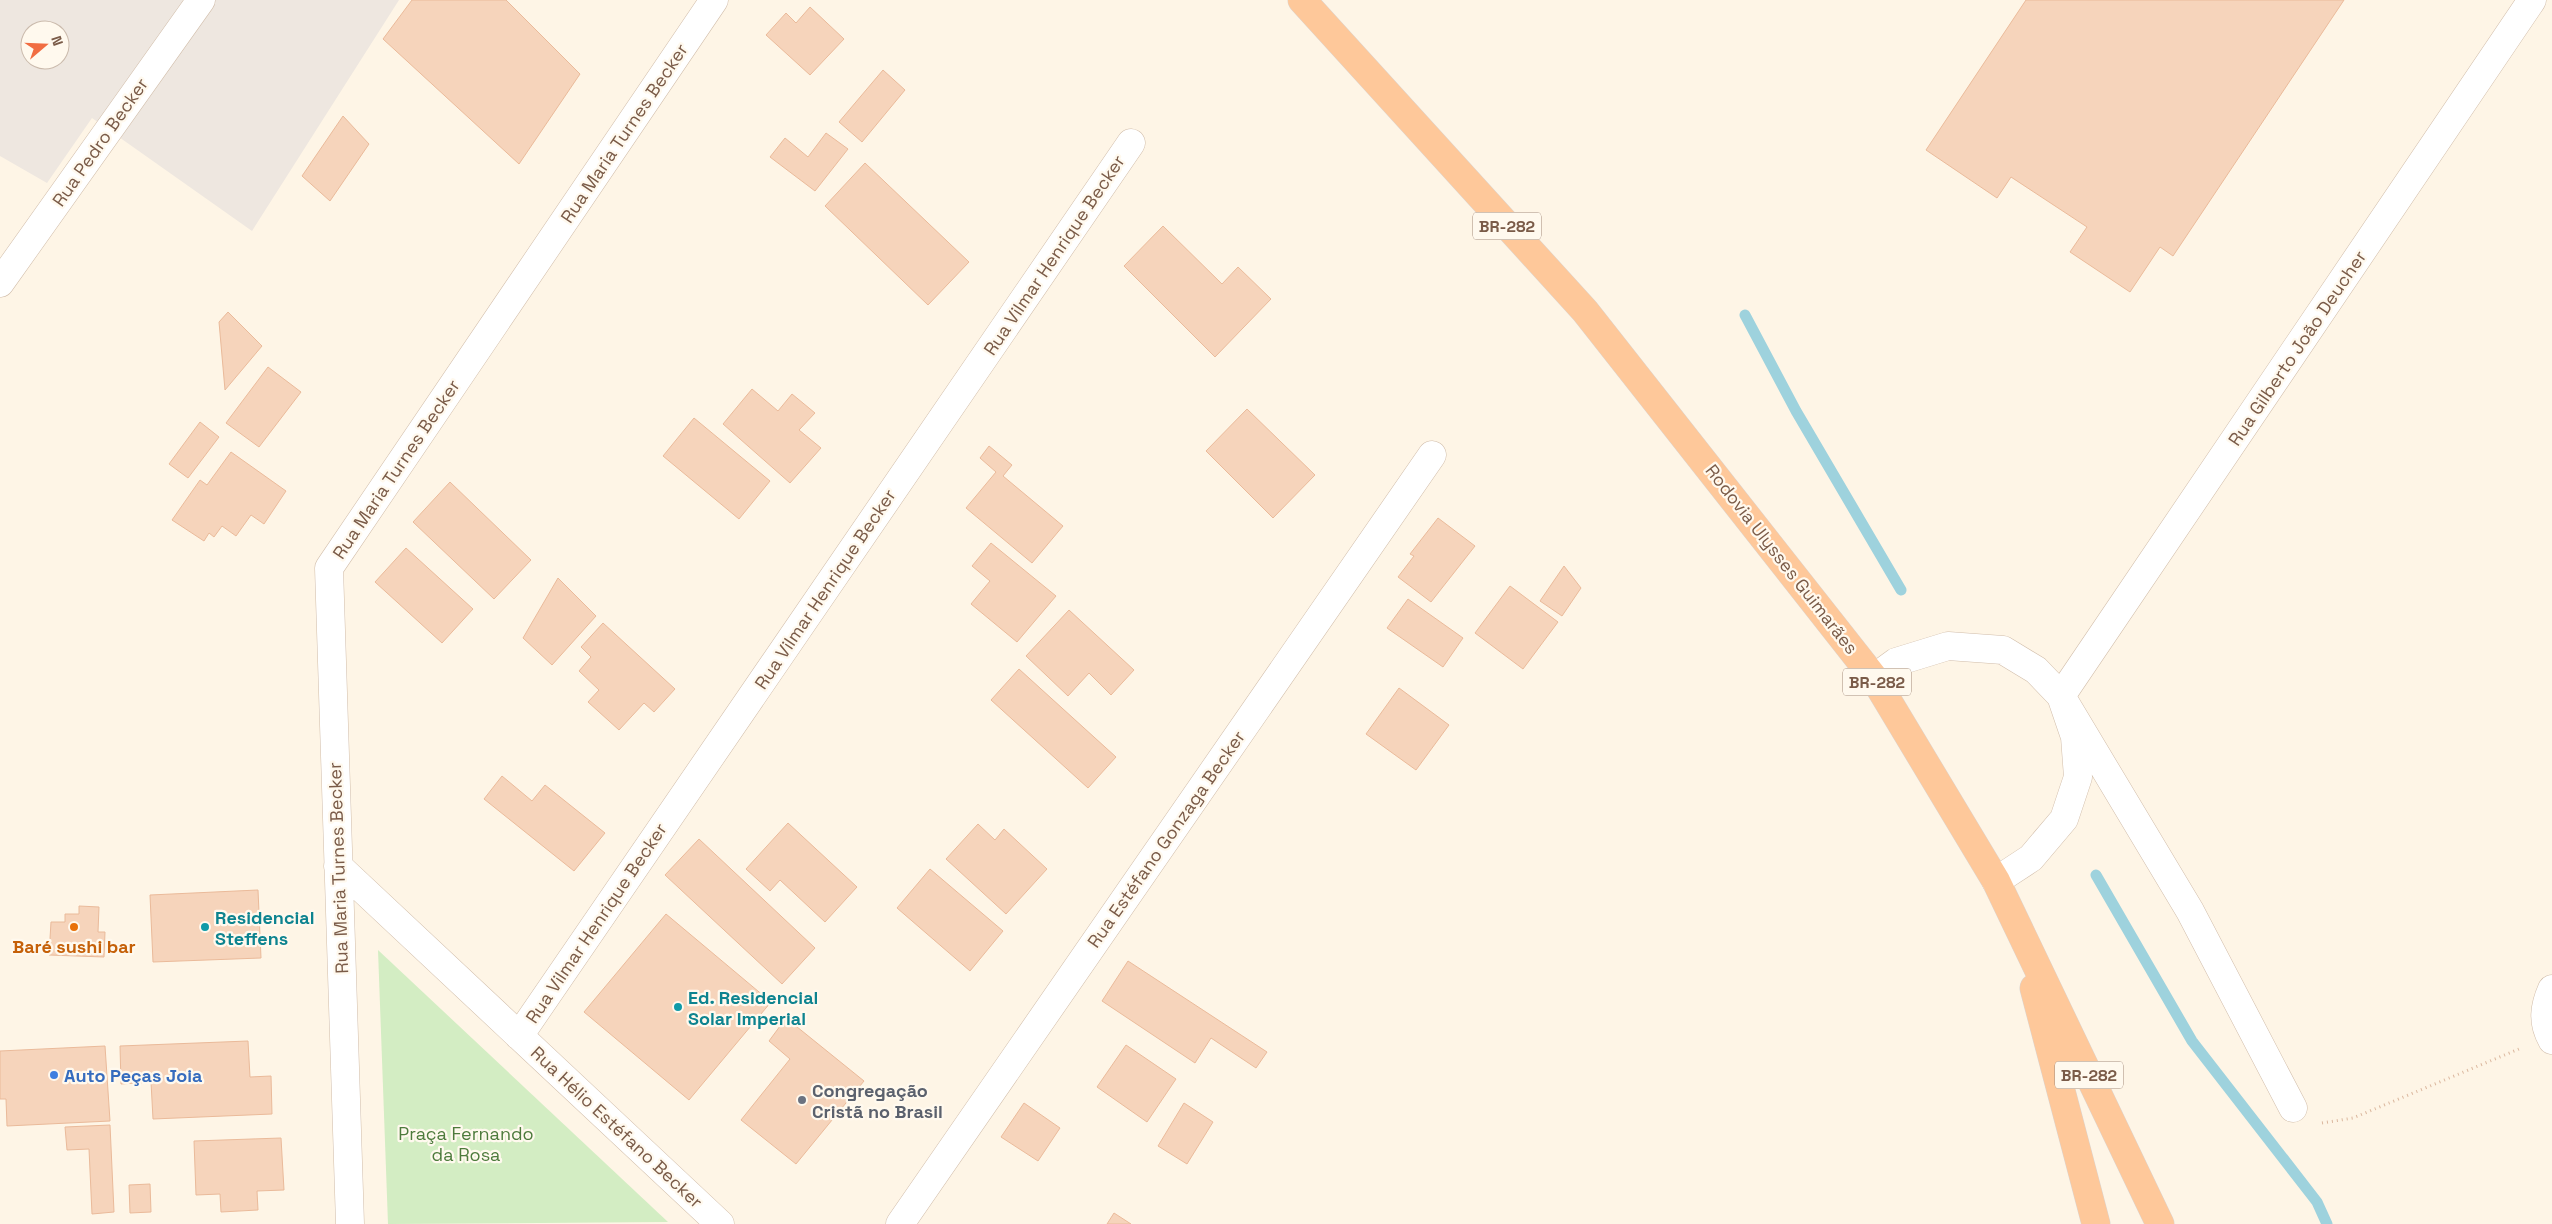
<svg xmlns="http://www.w3.org/2000/svg" width="2552" height="1224" font-family="'Space Grotesk',sans-serif">
  <rect width="100%" height="100%" fill="#fef5e6"/>
  <path fill="#eee7e0" fill-rule="evenodd" d="M0 0H399L252 231 92 118 47 183 0 156ZM30 30H60V60H30Z"/>
  <path fill="#d3edc3" d="M378 950 668 1222 388 1224Z"/>
  <g fill="none" stroke-linecap="round" stroke-linejoin="round">
    <path stroke="#9ed2dd" stroke-width="11" d="M1745 315 1796 411 1901 590
      M2096 875 2192 1041 2317 1202 2327 1224"/>
  </g>
  <path fill="#f6d4bb" stroke="#eaba9a" d="M412 0H506L580 74 519 164 383 39Z
    M2026 0H2344L2173 256 2160 247 2130 292 2070 252 2087 227 2011 177 1997 198 1926 150Z
    M810 7 844 39 810 75 766 35 786 13 796 23Z
    M883 70 905 90 862 142 839 122Z
    M343 116 369 144 330 201 302 176Z
    M826 133 848 149 815 191 770 157 785 138 808 157Z
    M865 163 969 262 928 305 825 206Z
    M1163 226 1222 284 1238 267 1271 299 1215 357 1124 266Z
    M228 312 262 346 225 390 219 322Z
    M268 367 301 392 259 447 226 423Z
    M752 389 778 411 792 394 815 413 799 430 821 448 790 483 723 424Z
    M1247 409 1315 475 1273 518 1206 451Z
    M694 418 770 481 739 519 663 456Z
    M200 422 219 437 188 478 169 464Z
    M989 446 1012 465 1003 476 1063 526 1032 563 966 508 996 472 980 458Z
    M231 452 286 491 264 524 251 515 236 536 222 526 214 537 209 533 204 541 172 520 200 480 207 485Z
    M450 482 531 560 494 599 413 522Z
    M1438 518 1475 546 1431 602 1398 577 1414 556 1410 554Z
    M991 543 1056 596 1017 642 971 604 990 581 972 566Z
    M406 548 473 609 442 643 375 582Z
    M1564 566 1581 588 1562 616 1540 601Z
    M558 578 596 616 552 665 523 638Z
    M1510 586 1558 622 1523 669 1475 633Z
    M1408 599 1463 638 1443 667 1387 628Z
    M1069 610 1134 670 1111 695 1089 673 1068 696 1026 656Z
    M603 623 675 689 654 712 644 703 619 730 588 702 599 690 579 671 591 657 581 647Z
    M1019 669 1116 757 1088 788 991 700Z
    M1399 688 1449 725 1416 770 1366 734Z
    M502 776 532 801 545 785 605 833 574 871 484 799Z
    M788 823 857 887 825 922 780 880 770 891 746 869Z
    M978 824 995 840 1004 829 1047 869 1006 914 946 859Z
    M699 839 815 948 782 984 665 875Z
    M930 869 1003 931 970 971 897 908Z
    M258 890 261 958 153 962 150 895Z
    M79 906 99 907 98 932H105L104 957 49 955 51 922H65V914H79Z
    M666 914 771 1002 689 1100 584 1012Z
    M1128 961 1267 1052 1256 1068 1211 1038 1195 1063 1102 1001Z
    M786 1018 864 1081 796 1164 741 1120 790 1059 769 1041Z
    M248 1041 250 1077 271 1076 272 1114 153 1119 151 1082 121 1084 120 1046Z
    M1126 1045 1176 1079 1147 1122 1097 1087Z
    M105 1046 110 1121 7 1126 6 1099H0V1051Z
    M1024 1103 1060 1128 1038 1161 1001 1137Z
    M1184 1103 1213 1122 1187 1164 1158 1146Z
    M110 1125 114 1212 92 1214 89 1149 67 1150 65 1127Z
    M281 1138 284 1190 257 1191 258 1210 221 1212 220 1194 196 1195 194 1141Z
    M150 1184 151 1212 130 1213 129 1185Z
    M1114 1213 1131 1224H1107Z"/>
  <g fill="none" stroke-linecap="round" stroke-linejoin="round">
    <g stroke="#d1bdaa" stroke-width="29">
      <path id="minor" d="M0 283 201 0
        M1874 678 1896 662 1948 646 2003 650 2036 670 2061 696 2075 737 2078 777 2064 819 2031 858 1996 881
        M338 866 720 1224
        M2552 989C2544 1007 2542 1022 2552 1040
        M519 1036 1131 143
        M2293 1108 2190 911 2061 696 2532 0
        M350 1224 329 568 714 0
        M900 1224 1432 455"/>
    </g>
    <g stroke="#dcd4cf" stroke-width="29">
      <path id="trunk" d="M1302 0 1585 311 1874 678 1996 881 2160 1224
        M2034 988 2096 1224"/>
    </g>
    <path stroke="#dbb79e" stroke-width="3" stroke-dasharray="1 4" stroke-linecap="butt" d="M2322 1123 2353 1118 2519 1049"/>
    <use href="#minor" stroke="#fff" stroke-width="28"/>
    <use href="#trunk" stroke="#fec89a" stroke-width="28"/>
  </g>
  <circle fill="#e8710a" stroke="#fff9ee" stroke-width="2" cx="74" cy="927" r="5"/>
  <g fill="#0f9aa8" stroke="#fff9ee" stroke-width="2">
    <circle cx="205" cy="927" r="5"/>
    <circle cx="678" cy="1007" r="5"/>
  </g>
  <circle fill="#3f7fe0" stroke="#fff9ee" stroke-width="2" cx="54" cy="1075" r="5"/>
  <circle fill="#6b7280" stroke="#fff9ee" stroke-width="2" cx="802" cy="1100" r="5"/>
  <g text-anchor="middle" dominant-baseline="central" stroke-width="4.5" stroke-linejoin="round" paint-order="stroke">
    <g fill="#fff9ee" stroke="#a28a7a" stroke-width="1">
      <rect x="1473" y="212.5" width="68" height="27" rx="4"/>
      <rect x="1843" y="668.5" width="68" height="27" rx="4"/>
      <rect x="2055" y="1061.5" width="68" height="27" rx="4"/>
    </g>
    <g font-size="16" font-weight="bold" fill="#7a5b48">
      <text x="1507" y="226">BR-282</text>
      <text x="1877" y="682">BR-282</text>
      <text x="2089" y="1075">BR-282</text>
    </g>
    <g font-size="18" fill="#7a5b48" stroke="#fff9ee">
      <text transform="translate(624 133) rotate(-56)">Rua Maria Turnes Becker</text>
      <text transform="translate(100 142) rotate(-55)">Rua Pedro Becker</text>
      <text transform="translate(1054 255) rotate(-56)">Rua Vilmar Henrique Becker</text>
      <text transform="translate(2297 348) rotate(-56)">Rua Gilberto João Deucher</text>
      <text transform="translate(396 469) rotate(-56)">Rua Maria Turnes Becker</text>
      <text transform="translate(1782 559) rotate(52)">Rodovia Ulysses Guimarães</text>
      <text transform="translate(825 589) rotate(-56)">Rua Vilmar Henrique Becker</text>
      <text transform="translate(1166 839) rotate(-55)">Rua Estéfano Gonzaga Becker</text>
      <text transform="translate(338 868) rotate(-92)">Rua Maria Turnes Becker</text>
      <text transform="translate(596 923) rotate(-56)">Rua Vilmar Henrique Becker</text>
      <text transform="translate(617 1127) rotate(43)">Rua Hélio Estéfano Becker</text>
    </g>
    <g font-size="18" font-weight="bold" fill="#0d838f" stroke="#fff9ee" text-anchor="start">
      <text x="215" y="917">Residencial<tspan x="215" dy="21">Steffens</tspan></text>
      <text x="688" y="997">Ed. Residencial<tspan x="688" dy="21">Solar Imperial</tspan></text>
    </g>
    <g font-size="18" font-weight="bold" fill="#c56008" stroke="#fff9ee">
      <text x="74" y="946">Baré sushi bar</text>
    </g>
    <g font-size="18" font-weight="bold" fill="#366cbe" stroke="#fff9ee" text-anchor="start">
      <text x="64" y="1075">Auto Peças Joia</text>
    </g>
    <g font-size="18" font-weight="bold" fill="#5b616d" stroke="#fff9ee" text-anchor="start">
      <text x="812" y="1090">Congregação<tspan x="812" dy="21">Cristã no Brasil</tspan></text>
    </g>
    <g font-size="18" fill="#4d7b3c" stroke="#fff9ee">
      <text x="466" y="1133">Praça Fernando<tspan x="466" dy="21">da Rosa</tspan></text>
    </g>
  </g>
  <g transform="translate(45 45) rotate(71)"><circle r="24" fill="#fff9ee" stroke="#cabaac"/>
  <path d="M0-4L9 19L0 12L-9 19Z" fill="#f16d42"/>
  <text y="-8" font-size="14" font-weight="bold" text-anchor="middle" fill="#7a5b48">N</text>
  </g>
</svg>
